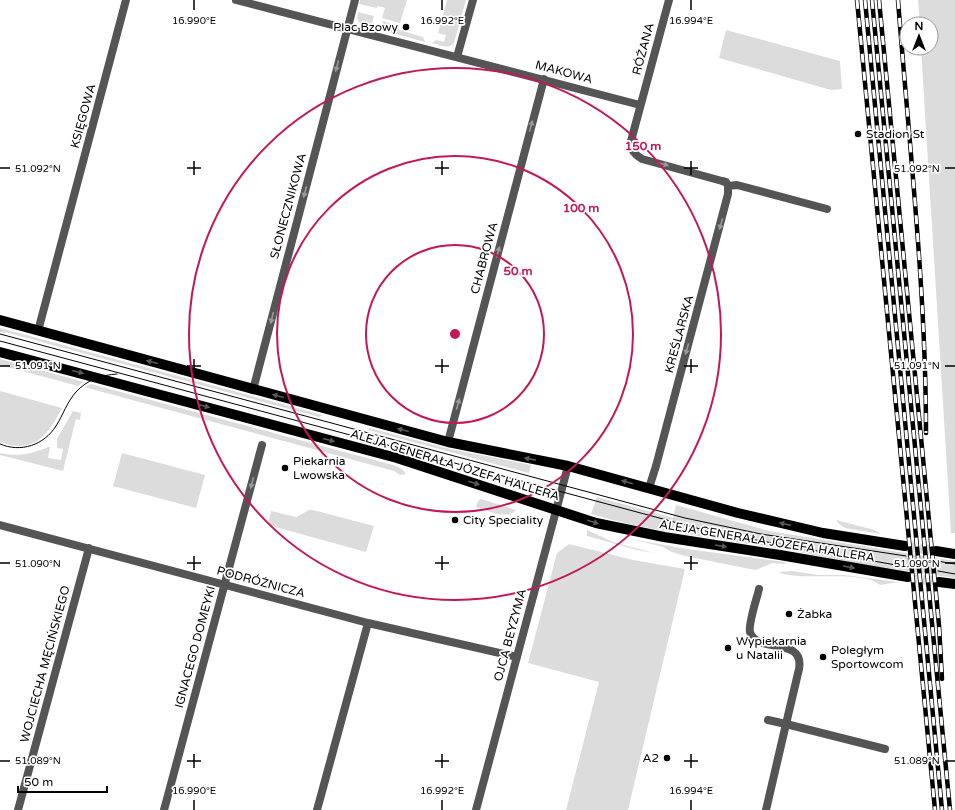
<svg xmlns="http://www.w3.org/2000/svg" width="955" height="810" font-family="'Varela Round',sans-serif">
  <rect width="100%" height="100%" fill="#fff"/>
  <path fill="#dcdcdc" d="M360 0H407L400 23 382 18 385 8 378 6 377 8 359 4Z
    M447 0H466L454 43C448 50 440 45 432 43L436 40 444 42 446 35 438 33Z
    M918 0H955V533H951L921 48H931V24H920Z
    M358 12 374 16 371 28 362 26 357 19Z
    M383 21 399 26V30L423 37 425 42 381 30Z
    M726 30 840 61 842 89 831 90 719 58Z
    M0 328 323 415 319 417 49 344 5 332V333L0 332Z
    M0 359 84 382 78 386 0 365Z
    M91 384 393 465 402 469 406 474 400 475 394 471 84 387Z
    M0 391 62 408C48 435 34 455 0 442Z
    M73 411 81 413 80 420 76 419 63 471 0 455V453C18 457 32 454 48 447H50L48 458 61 460 63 449 57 448V439Z
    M369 428 450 449 531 465 529 473 368 430Z
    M122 453 205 475 196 508 113 486Z
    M597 497 673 518 676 505 769 531 955 561V578L866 565 788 550 665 531 628 524 591 514Z
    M481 499 516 510C507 521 487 510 476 507L478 501Z
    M309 510H313L374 526 366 552 268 525 271 511 296 517Z
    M836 520 875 530 881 534 845 528 839 524Z
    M587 530 613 542 654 553 637 550 587 536Z
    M631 539 687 549 785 562V564L772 563 756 570 750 569 685 556 672 552 663 547Z
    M569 544 633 560 685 569 628 810H566L599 682 528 663 557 553Z
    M792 571 818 575H844L898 582 880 585C862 570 805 581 780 573V572Z"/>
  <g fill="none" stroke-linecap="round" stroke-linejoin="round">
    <path stroke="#d9d9d9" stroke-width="10" stroke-dasharray="10 5" stroke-linecap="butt" d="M905 546 936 551
      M908 577 939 582"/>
    <path stroke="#555" stroke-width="8" d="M236 0 640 105
      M669 0 631 141C630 149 635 155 642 159L722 181 726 182 728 186
      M457 57 473 0
      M728 186 737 185 827 209
      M38 331 126 0
      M253 390 355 0
      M448 442 544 79
      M649 488 656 466 728 194V186
      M0 525 368 623 517 657
      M759 589C757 598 748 624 750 632 756 654 805 636 799 669L786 724 885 749
      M18 810 89 548
      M164 810 262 445
      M317 810 368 623
      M476 810 568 466
      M766 810 786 724 768 720"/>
    <path stroke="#000" stroke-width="10" d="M0 320 448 442 568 466 738 513 785 524 823 533 905 546
      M0 352 397 458 596 523 664 537 780 555 908 577
      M936 551 955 554
      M939 582 955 584"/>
    <path stroke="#000" stroke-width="1" d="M0 334 685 518 761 534 906 556
      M0 341 704 530 728 535 907 567
      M0 444C21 453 44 445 56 426 63 415 67 402 76 392 87 380 101 375 117 374
      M937 561 955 564
      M938 571 955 574"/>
    <g stroke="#000" stroke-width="4.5">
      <path id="rail" d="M857 0 935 810
        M865 0 942 810
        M872 0 950 810
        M879 0 939 625 942 679
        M898 0C909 144 926 289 926 433"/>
    </g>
    <use href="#rail" stroke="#fff" stroke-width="3" stroke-dasharray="9" stroke-linecap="butt"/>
  </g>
  <defs><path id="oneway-solid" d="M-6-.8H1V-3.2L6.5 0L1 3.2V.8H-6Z"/></defs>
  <g fill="#999">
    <use href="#oneway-solid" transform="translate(337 66) rotate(105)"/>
    <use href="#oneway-solid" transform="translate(531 126) rotate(-75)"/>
    <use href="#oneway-solid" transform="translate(663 164) rotate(15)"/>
    <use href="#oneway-solid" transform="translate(305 192) rotate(105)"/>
    <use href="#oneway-solid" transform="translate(721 224) rotate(105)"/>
    <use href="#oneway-solid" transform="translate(498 252) rotate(-75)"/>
    <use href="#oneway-solid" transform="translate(272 318) rotate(104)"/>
    <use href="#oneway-solid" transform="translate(687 349) rotate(105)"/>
    <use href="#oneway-solid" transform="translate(458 404) rotate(-75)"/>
    <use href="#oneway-solid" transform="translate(252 483) rotate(105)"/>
  </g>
  <g fill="#595959">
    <use href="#oneway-solid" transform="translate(152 362) rotate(-165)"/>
    <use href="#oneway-solid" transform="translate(78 372) rotate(15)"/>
    <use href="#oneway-solid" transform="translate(278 396) rotate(-165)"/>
    <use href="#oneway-solid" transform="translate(204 406) rotate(15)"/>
    <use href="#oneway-solid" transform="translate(403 430) rotate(-165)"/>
    <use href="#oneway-solid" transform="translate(329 440) rotate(15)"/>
    <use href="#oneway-solid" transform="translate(530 459) rotate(-169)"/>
    <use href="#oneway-solid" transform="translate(627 482) rotate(-164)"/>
    <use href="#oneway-solid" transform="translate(474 483) rotate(18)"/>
    <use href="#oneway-solid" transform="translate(593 522) rotate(17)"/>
    <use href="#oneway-solid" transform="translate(785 524) rotate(-167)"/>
    <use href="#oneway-solid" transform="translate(721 546) rotate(9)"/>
    <use href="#oneway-solid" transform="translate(849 567) rotate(10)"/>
  </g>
  <path fill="none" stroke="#000" stroke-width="1.5" d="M194 0V10M442 0V10M691 0V10M194 161V175M442 161V175M691 161V175M0 168H10M187 168H201M435 168H449M684 168H698M945 168H955M194 359V373M442 359V373M691 359V373M0 366H10M187 366H201M435 366H449M684 366H698M945 366H955M194 556V570M442 556V570M691 556V570M0 563H10M187 563H201M435 563H449M684 563H698M945 563H955M194 754V768M442 754V768M691 754V768M0 761H10M187 761H201M435 761H449M684 761H698M945 761H955M194 800V810M442 800V810M691 800V810"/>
  <g fill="none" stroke="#c2185b" stroke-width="2">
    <circle cx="455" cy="334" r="89"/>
    <circle cx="455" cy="334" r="178"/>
    <circle cx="455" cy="334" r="266"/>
  </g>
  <g fill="#000" stroke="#fff" stroke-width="1.5">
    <circle cx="406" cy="27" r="4"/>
    <circle cx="858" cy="134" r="4"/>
    <circle cx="285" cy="468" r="4"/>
    <circle cx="455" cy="520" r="4"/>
    <circle cx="789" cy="614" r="4"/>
    <circle cx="728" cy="648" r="4"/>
    <circle cx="823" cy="657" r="4"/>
    <circle cx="667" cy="758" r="4"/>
  </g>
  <g text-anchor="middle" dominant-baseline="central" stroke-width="3.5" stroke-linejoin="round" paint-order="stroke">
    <g font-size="12" fill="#000" stroke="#fff" text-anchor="start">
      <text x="398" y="27" text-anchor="end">Plac Bzowy</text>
      <text x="866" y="134">Stadion St</text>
      <text x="293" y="461">Piekarnia<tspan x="293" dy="14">Lwowska</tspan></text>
      <text x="463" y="520">City Speciality</text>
      <text x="797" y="614">Żabka</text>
      <text x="736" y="641">Wypiekarnia<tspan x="736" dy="14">u Natalii</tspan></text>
      <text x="831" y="650">Poległym<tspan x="831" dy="14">Sportowcom</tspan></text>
      <text x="659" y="758" text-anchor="end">A2</text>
    </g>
    <g font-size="12" fill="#000" stroke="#fff">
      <text transform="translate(643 49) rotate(-75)">RÓŻANA</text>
      <text transform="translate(564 72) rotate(15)">MAKOWA</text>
      <text transform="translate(83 116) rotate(-75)">KSIĘGOWA</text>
      <text transform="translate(288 206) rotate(-75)">SŁONECZNIKOWA</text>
      <text transform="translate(484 258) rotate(-75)">CHABROWA</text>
      <text transform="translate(679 334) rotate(-75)">KREŚLARSKA</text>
      <text transform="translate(455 465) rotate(17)">ALEJA GENERAŁA JÓZEFA HALLERA</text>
      <text transform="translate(767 541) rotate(9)">ALEJA GENERAŁA JÓZEFA HALLERA</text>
      <text transform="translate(261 582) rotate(15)">PODRÓŻNICZA</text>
      <text transform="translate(510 635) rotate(-75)">OJCA BEYZYMA</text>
      <text transform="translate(195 647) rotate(-75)">IGNACEGO DOMEYKI</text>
      <text transform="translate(45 664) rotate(-75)">WOJCIECHA MĘCIŃSKIEGO</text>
    </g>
  </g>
  <g font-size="10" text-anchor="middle" fill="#000" stroke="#fff" stroke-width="3.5" stroke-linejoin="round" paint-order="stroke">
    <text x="194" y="24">16.990°E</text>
    <text x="442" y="24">16.992°E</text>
    <text x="691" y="24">16.994°E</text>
    <text x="38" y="172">51.092°N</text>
    <text x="917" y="172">51.092°N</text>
    <text x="38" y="369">51.091°N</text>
    <text x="917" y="369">51.091°N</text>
    <text x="38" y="567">51.090°N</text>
    <text x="917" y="567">51.090°N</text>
    <text x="38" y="764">51.089°N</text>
    <text x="917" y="764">51.089°N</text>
    <text x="194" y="794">16.990°E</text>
    <text x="442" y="794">16.992°E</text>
    <text x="691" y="794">16.994°E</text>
  </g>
  <circle cx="455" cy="334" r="6" fill="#c2185b" stroke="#fff" stroke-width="2"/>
  <g font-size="12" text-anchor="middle" font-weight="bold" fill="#c2185b" stroke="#fff" stroke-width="3.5" stroke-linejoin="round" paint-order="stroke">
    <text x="643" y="150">150 m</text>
    <text x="581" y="212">100 m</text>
    <text x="518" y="275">50 m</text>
  </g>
  <g transform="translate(919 36)"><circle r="19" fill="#ffffff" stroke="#999999"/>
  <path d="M0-3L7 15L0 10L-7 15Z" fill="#000000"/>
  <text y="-6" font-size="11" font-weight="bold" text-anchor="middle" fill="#000000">N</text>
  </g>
  <path d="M18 786v6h89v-6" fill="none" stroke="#000000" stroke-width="2"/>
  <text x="24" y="786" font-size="12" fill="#000000" stroke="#ffffff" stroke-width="3" paint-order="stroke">50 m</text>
</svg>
